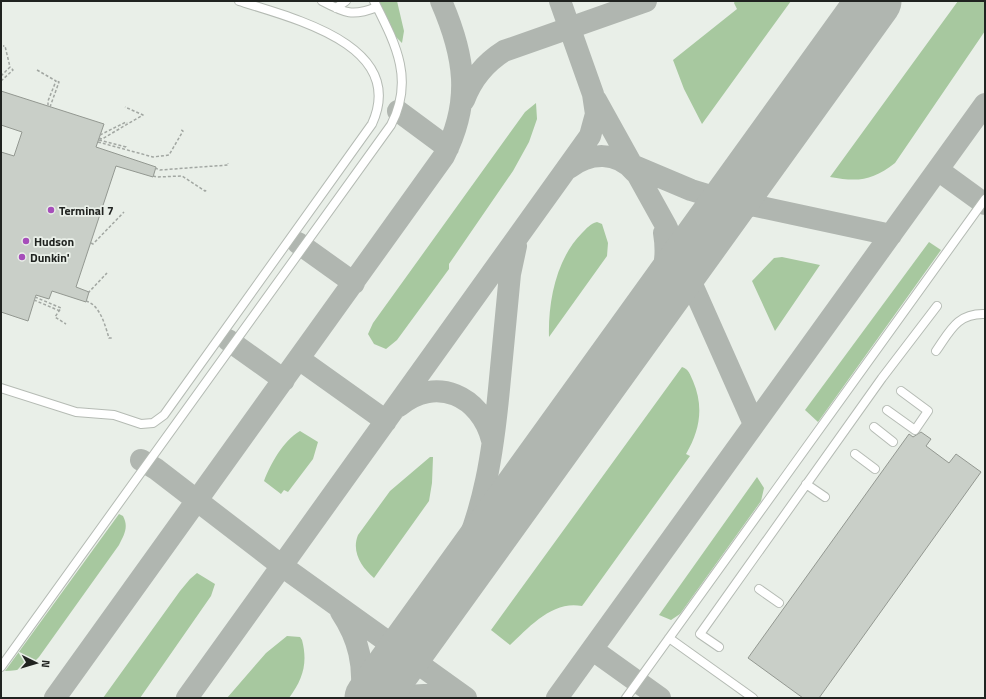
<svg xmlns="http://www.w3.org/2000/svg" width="986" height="699" font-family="'Titillium Web',sans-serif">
  <rect width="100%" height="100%" fill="#e9efe8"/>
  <path fill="#a7c89f" d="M379 1H397L404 31 402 43 396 37Z
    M735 1H791L702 124 684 89 673 60 737 9 734 3Z
    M958 1H985V31L895 163C872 181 858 182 830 177Z
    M536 103 537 119 529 142 513 171 449 264V269L397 340 386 349 374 344 368 334 373 323 525 112Z
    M597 222 602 224 608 243 607 256 549 337C548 302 556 259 582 233 587 228 590 224 597 222Z
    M929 242 941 250 818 422 805 410Z
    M782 257 820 265 775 331 752 281 774 258Z
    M682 367C689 369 690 375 693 381 704 407 700 430 686 454L690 456 585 602 582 606C553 600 529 627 510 645L491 630Z
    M300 431 318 442 313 459 288 492 284 490 281 494 264 481C271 463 283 441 300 431Z
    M430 457H433L432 483 429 501 374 578C362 568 351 552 358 535L390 491Z
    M757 477 764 488 761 501 680 614 671 620 659 615Z
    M119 514 123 516C129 527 124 535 119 545L39 657C29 668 20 671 5 671Z
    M197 573 215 584 211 596 140 698H103L180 591 190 579Z
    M287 636 300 637 302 640C308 663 303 679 289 698H227L266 653Z"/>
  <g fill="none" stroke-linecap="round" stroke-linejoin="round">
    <path stroke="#b0b6b0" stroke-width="22" d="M464 100C472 79 485 63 504 51L646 1
      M596 100 666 226 754 424
      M398 111 448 148
      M627 163 691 190 714 197 891 235
      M569 168C590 152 617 151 635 172
      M938 170 985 204
      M298 243 354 283
      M679 276 722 216 739 207 751 206
      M228 340 284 380
      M299 359 386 421
      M604 373C635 329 674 291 664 233
      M399 406C436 375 481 396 492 440
      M141 460 156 469 282 566 466 698
      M341 612C359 639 365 666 361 698
      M593 650 660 698
      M381 683C408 645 437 609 457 567 485 510 493 451 499 389 503 351 506 312 510 274L516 246
      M55 698 444 156C472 101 465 56 441 1
      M187 698 590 136 596 114 593 94 560 1
      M402 698C419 694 438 694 454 698
      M557 698 985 104"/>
    <path stroke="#b0b6b0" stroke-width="55" d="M372 698 874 1"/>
  </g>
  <path fill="#c9cfc8" stroke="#939891" d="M1 91 104 124 96 147 156 167 153 177 116 166 76 287 89 292 86 302 52 291 49 299 36 295 28 321 1 312V152L14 156 22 132 1 125Z
    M921 432 931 439 926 446 949 463 956 454 981 472 819 698H803L748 658 909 434 913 437Z"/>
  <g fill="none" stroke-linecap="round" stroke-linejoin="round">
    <g stroke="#b5bbb4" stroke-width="10">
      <path id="minor" d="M322 1C345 13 352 17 377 7
        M336 8 346 1
        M936 351C950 331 957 313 985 314
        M1 388 76 412 114 415 141 424 153 423 164 415 372 124C408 45 292 18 239 1
        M887 410 915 430 928 411 901 391
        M874 427 893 442
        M855 454 875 469
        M806 484 825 497
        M759 589 779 603
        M669 638 753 698
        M719 647 700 634 882 378 937 306
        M1 667 391 125C415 79 395 43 374 1
        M626 698 985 199"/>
    </g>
    <path stroke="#a2a7a2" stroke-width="1.5" stroke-dasharray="3 2" stroke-linecap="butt" d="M37 70 56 81 48 101V106
      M1 76 10 67 5 46H3
      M1 81 13 70 10 67
      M50 107 59 82 56 81
      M100 135 126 122 127 123
      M99 138 102 139 143 115 125 107
      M99 140 126 147V149
      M98 142 153 157 169 155 183 131 180 129
      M155 168 160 170 228 165V163
      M153 176 157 177 182 176 205 191 207 190
      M91 243 93 244 124 212
      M88 293 107 273
      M35 297 61 308 55 317 66 324
      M34 300 60 311
      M86 301C100 305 105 325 109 338H112"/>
    <use href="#minor" stroke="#fff" stroke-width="8"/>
  </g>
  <g fill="#a64eba" stroke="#e9efe8" stroke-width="1.5">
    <circle cx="51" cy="210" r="4"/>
    <circle cx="26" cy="241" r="4"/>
    <circle cx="22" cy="257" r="4"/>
  </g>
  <g text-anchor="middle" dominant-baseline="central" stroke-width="3.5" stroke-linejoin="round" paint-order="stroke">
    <g font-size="12" font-weight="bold" fill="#202320" stroke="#e9efe8" text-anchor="start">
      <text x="59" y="210">Terminal 7</text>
      <text x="34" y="241">Hudson</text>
      <text x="30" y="257">Dunkin'</text>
    </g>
  </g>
  <rect width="986" height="699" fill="none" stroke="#202320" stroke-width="4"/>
  <g transform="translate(36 663) rotate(95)" stroke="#e9efe8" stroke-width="3" paint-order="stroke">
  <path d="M0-3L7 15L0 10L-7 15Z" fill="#202320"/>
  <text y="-6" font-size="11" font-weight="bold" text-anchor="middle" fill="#202320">N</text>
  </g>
</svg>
